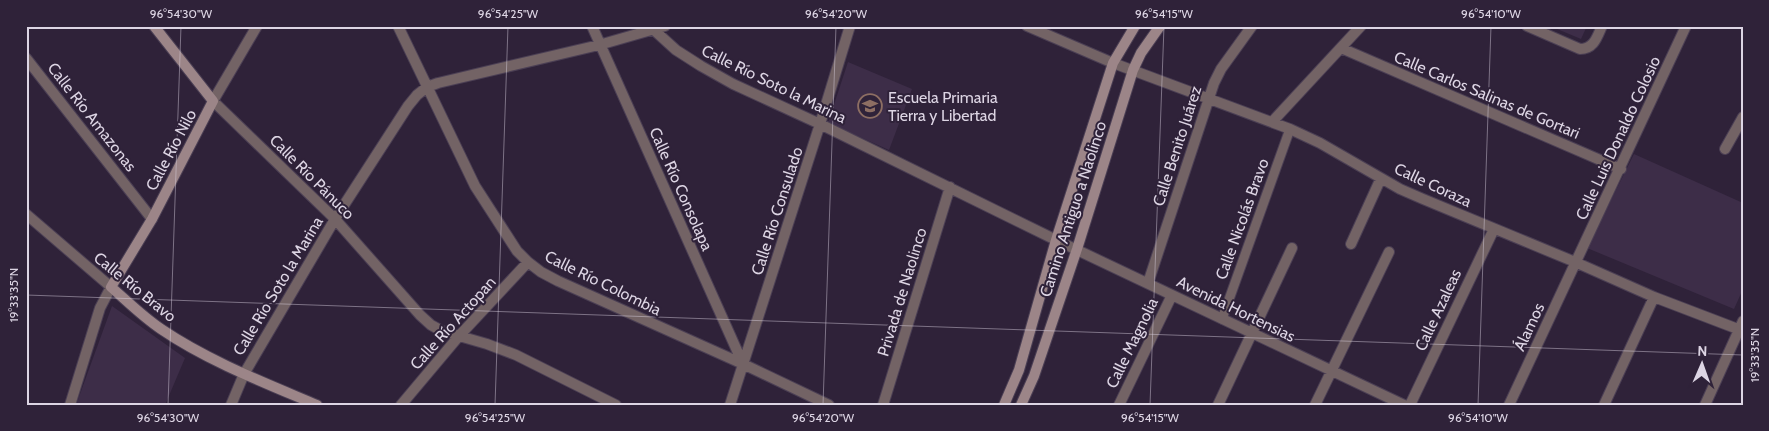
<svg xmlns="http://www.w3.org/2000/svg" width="1769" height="431" font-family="Cabin,sans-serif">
  <rect width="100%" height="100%" fill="#2f2239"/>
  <path fill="#3d2d48" d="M1550 26H1587L1581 39Z
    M848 62 912 89 889 150 828 123Z
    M1634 154 1743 203V289L1734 309 1587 248Z
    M112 306 185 358 165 405H76Z"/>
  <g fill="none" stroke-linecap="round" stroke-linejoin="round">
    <g stroke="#4b3f54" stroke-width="11">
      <path id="service" d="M1222 319 1290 129"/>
    </g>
    <g stroke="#4b3f54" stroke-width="12">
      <path id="minor" d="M257 26 213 101 335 219 420 315 431 325 442 331 487 344 516 355 616 405
        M398 26 475 186 517 251 528 262 541 272 558 281 743 364 829 405
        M592 26 743 364
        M1027 26 1113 63 1290 129 1320 143 1400 189 1423 199 1575 262 1654 297 1743 331
        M1527 26 1580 49C1594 49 1597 37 1602 26
        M654 30 676 50 701 66 733 84 820 124 1056 240 1404 405
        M1341 48 1621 169
        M26 58 152 219
        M1272 122 1361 26
        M1725 149 1743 117
        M26 214 111 287 100 308 70 405
        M1351 244 1381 178
        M1148 283 1214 83 1221 69 1252 26
        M231 405 244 374 335 219 408 106 417 95 427 87 438 83 599 45 665 26
        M401 405 459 336 528 262
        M730 405 820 124 850 26
        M883 405 950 187
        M1119 405 1172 295
        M1218 405 1292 248
        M1315 405 1389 252
        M1410 405 1494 229
        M1509 405 1686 26
        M1604 405 1654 297
        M1705 405 1743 321"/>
    </g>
    <g stroke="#4b3f54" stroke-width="12">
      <path id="secondary" d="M154 26 213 101 152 219 111 287C127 301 143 317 161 329 208 361 265 383 317 405
        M1004 405 1019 370 1056 240 1113 63 1135 26
        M1021 405 1034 376 1077 249 1133 70 1141 53 1160 26"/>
    </g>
    <use href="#service" stroke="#736365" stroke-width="9"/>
    <use href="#minor" stroke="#736365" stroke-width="10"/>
    <use href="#secondary" stroke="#9c8588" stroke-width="10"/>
  </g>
  <path fill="none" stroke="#ddd5e4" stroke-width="1" stroke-opacity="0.45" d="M26 295 1743 355M168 405 181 26M495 405 508 26M823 405 836 26M1150 405 1164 26M1478 405 1491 26"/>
  <defs>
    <g id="school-ring" transform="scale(1.25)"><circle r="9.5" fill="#2f2239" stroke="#8d6e63" stroke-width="1.5"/><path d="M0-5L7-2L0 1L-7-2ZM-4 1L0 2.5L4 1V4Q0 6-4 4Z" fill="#8d6e63"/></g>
  </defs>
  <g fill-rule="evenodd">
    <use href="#school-ring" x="870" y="106"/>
  </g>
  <g text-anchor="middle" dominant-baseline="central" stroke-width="4" stroke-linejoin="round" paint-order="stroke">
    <g font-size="16" fill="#ddd5e4" stroke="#2f2239">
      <text transform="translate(774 84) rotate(26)">Calle Río Soto la Marina</text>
      <text transform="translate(1487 95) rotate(23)">Calle Carlos Salinas de Gortari</text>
      <text transform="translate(92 117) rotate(52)">Calle Río Amazonas</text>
      <text transform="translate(1618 138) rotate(-65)">Calle Luis Donaldo Colosio</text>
      <text transform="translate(1177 146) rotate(-72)">Calle Benito Juárez</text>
      <text transform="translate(171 150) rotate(-62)">Calle Río Nilo</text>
      <text transform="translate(312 177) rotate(45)">Calle Río Pánuco</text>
      <text transform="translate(1433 185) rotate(25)">Calle Coraza</text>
      <text transform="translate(681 189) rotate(66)">Calle Río Consolapa</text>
      <text transform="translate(1073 209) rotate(-72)">Camino Antiguo a Naolinco</text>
      <text transform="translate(777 211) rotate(-72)">Calle Río Consulado</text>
      <text transform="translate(1242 219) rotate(-70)">Calle Nicolás Bravo</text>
      <text transform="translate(603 283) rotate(26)">Calle Río Colombia</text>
      <text transform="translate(278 286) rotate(-59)">Calle Río Soto la Marina</text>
      <text transform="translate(135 287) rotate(39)">Calle Río Bravo</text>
      <text transform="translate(902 292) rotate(-73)">Privada de Naolinco</text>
      <text transform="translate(1236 309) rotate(26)">Avenida Hortensias</text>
      <text transform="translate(1438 310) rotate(-65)">Calle Azaleas</text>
      <text transform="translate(453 323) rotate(-48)">Calle Río Actopan</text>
      <text transform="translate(1529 327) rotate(-65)">Álamos</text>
      <text transform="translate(1132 343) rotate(-64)">Calle Magnolia</text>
    </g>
    <g font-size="16" fill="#ddd5e4" stroke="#2f2239" text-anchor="start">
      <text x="888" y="97">Escuela Primaria<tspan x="888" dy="18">Tierra y Libertad</tspan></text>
    </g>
  </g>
  <rect width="1769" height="431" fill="none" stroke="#2f2239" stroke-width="55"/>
  <g transform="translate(1702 364) rotate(2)" stroke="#2f2239" stroke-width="4" paint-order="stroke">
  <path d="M0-4L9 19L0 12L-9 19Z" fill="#ddd5e4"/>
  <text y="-8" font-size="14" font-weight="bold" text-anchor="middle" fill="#ddd5e4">N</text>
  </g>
  <rect x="28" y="28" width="1714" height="376" fill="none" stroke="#ddd5e4" stroke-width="2"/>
  <g font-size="12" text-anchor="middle" fill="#ddd5e4">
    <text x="181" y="18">96°54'30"W</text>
    <text x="508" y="18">96°54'25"W</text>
    <text x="836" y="18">96°54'20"W</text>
    <text x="1164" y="18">96°54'15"W</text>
    <text x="1491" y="18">96°54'10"W</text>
    <text transform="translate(14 295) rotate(-90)" y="4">19°33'35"N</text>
    <text transform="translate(1755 355) rotate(-90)" y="4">19°33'35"N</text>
    <text x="168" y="422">96°54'30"W</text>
    <text x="495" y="422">96°54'25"W</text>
    <text x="823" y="422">96°54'20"W</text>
    <text x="1150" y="422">96°54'15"W</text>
    <text x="1478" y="422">96°54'10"W</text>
  </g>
</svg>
